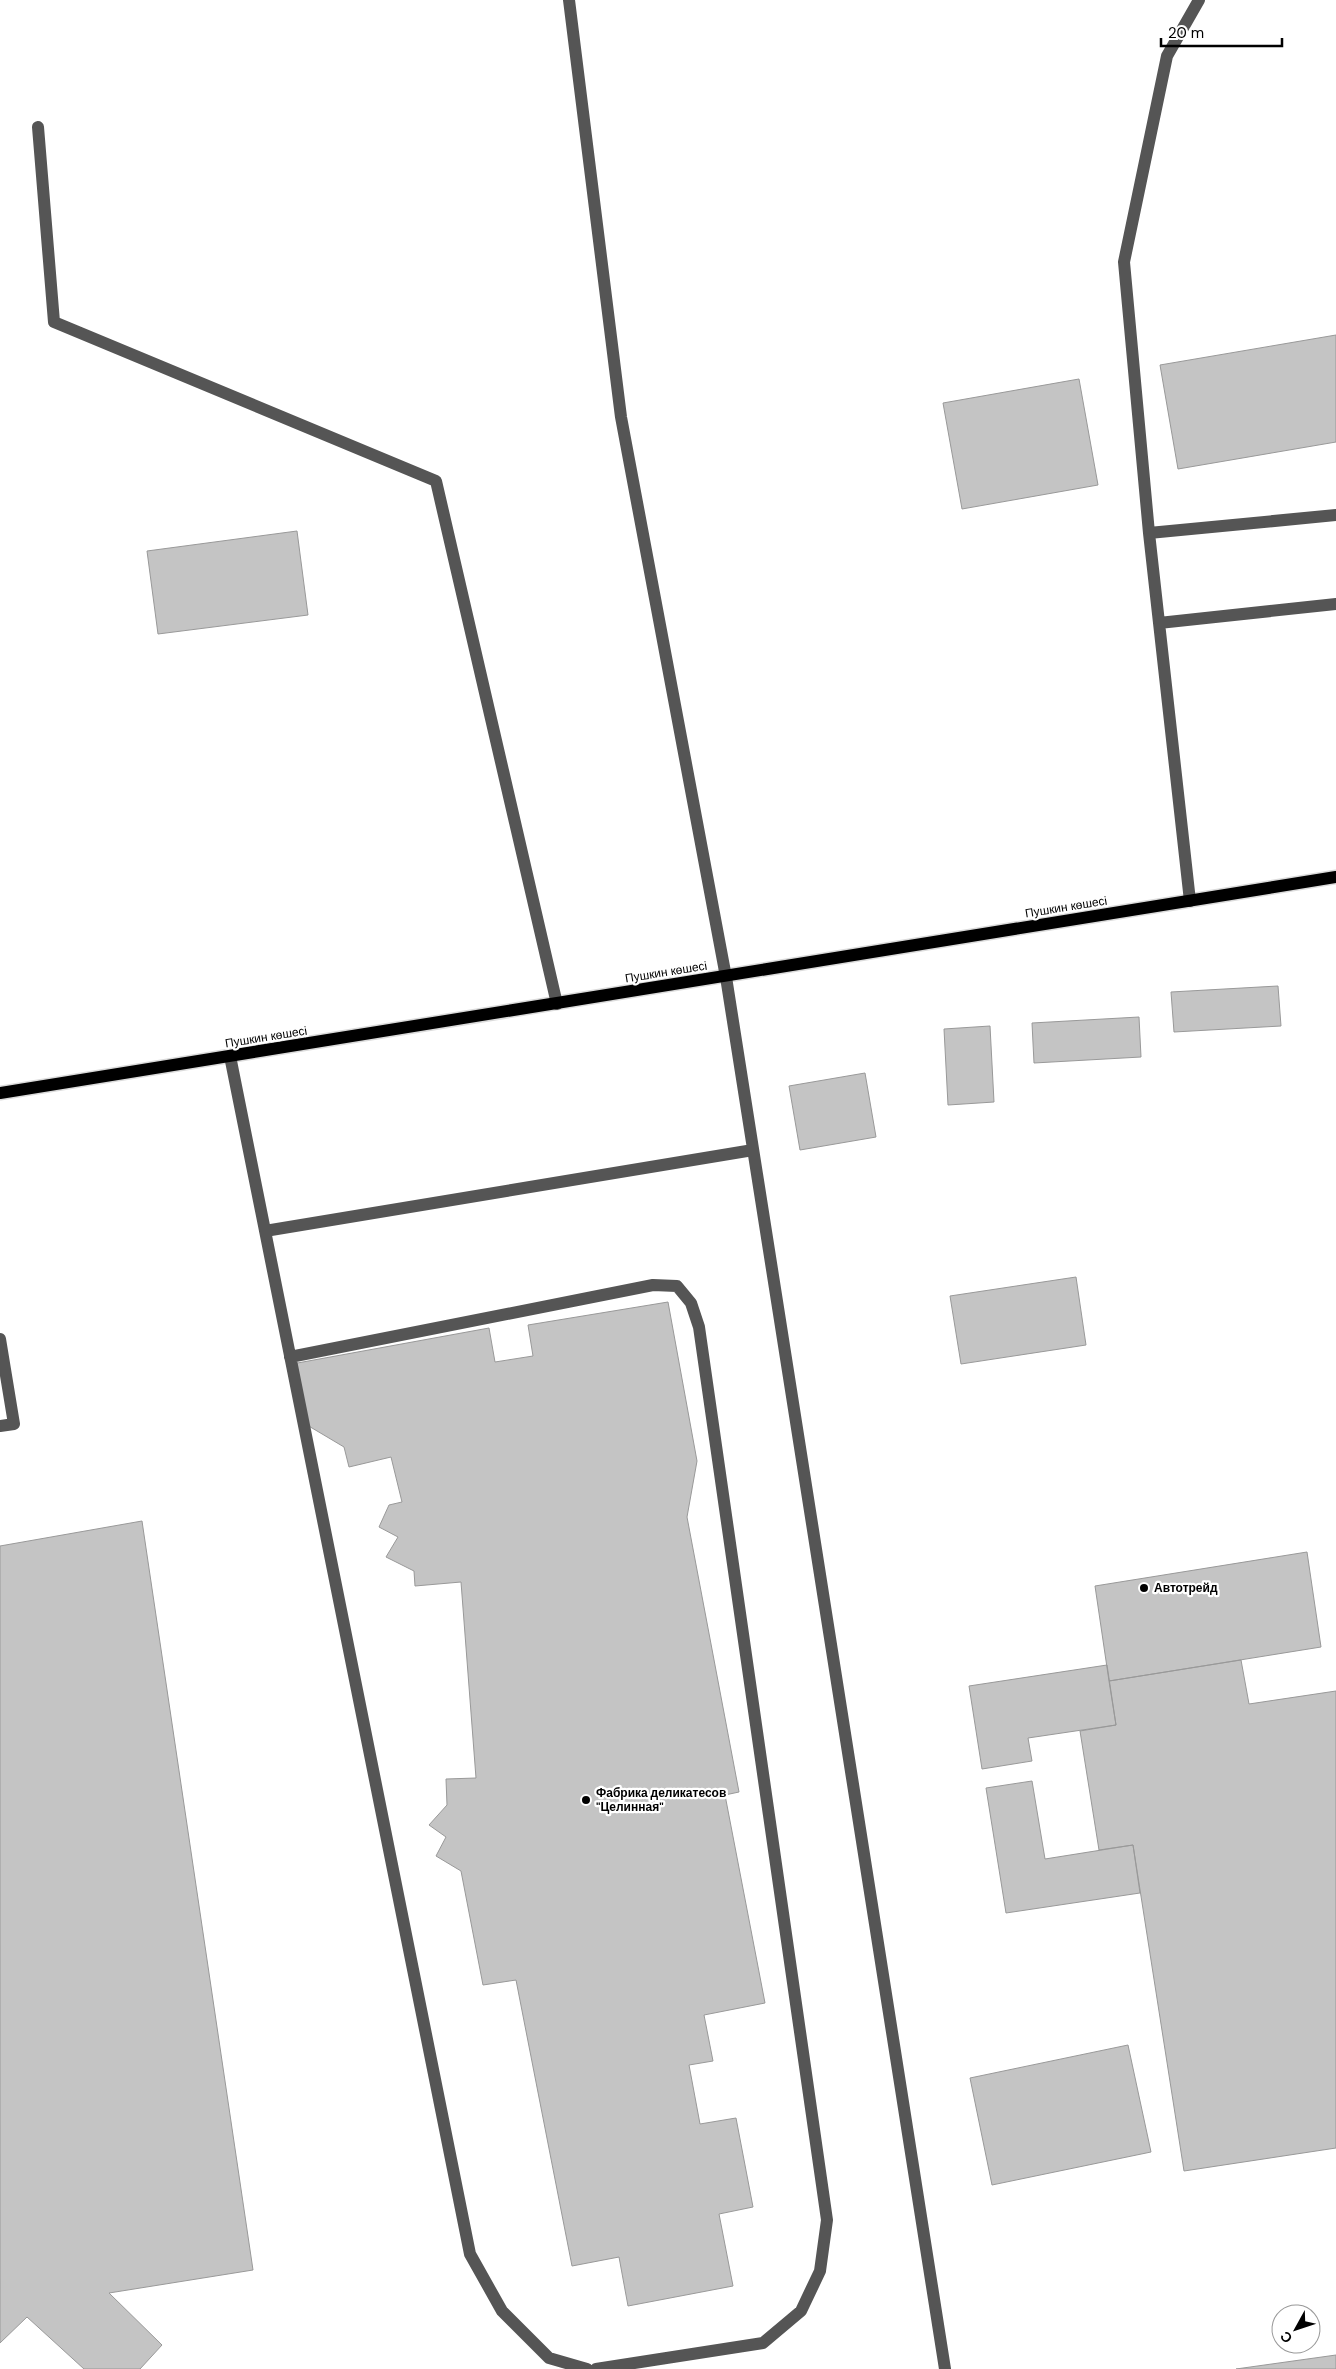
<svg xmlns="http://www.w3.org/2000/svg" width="1336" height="2369" font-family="'DM Sans',sans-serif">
  <rect width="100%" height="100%" fill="#fff"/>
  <path fill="#c4c4c4" stroke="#999" d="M1336 335V442L1178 469 1160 365Z
    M1079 379 1098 485 962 509 943 403Z
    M297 531 308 615 158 634 147 551Z
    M1278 986 1281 1026 1174 1032 1171 992Z
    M1139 1017 1141 1057 1034 1063 1032 1023Z
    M990 1026 994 1102 948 1105 944 1029Z
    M865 1073 876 1137 800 1150 789 1086Z
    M1076 1277 1086 1345 961 1364 950 1296Z
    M668 1302 697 1461 687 1517 739 1792 725 1795 765 2003 704 2015 713 2061 689 2065 700 2124 736 2118 753 2207 719 2214 733 2286 628 2306 619 2257 572 2266 516 1980 483 1985 461 1871 436 1856 446 1837 429 1825 447 1805 446 1779 476 1778 461 1582 415 1586 414 1571 386 1557 398 1537 379 1527 389 1505 402 1502 391 1457 349 1467 344 1447 307 1425 292 1364 489 1328 495 1362 533 1356 528 1325Z
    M142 1521 253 2270 109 2293 162 2345 140 2369H84L27 2317 0 2343V1546Z
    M1307 1552 1321 1647 1109 1681 1095 1586Z
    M1241 1660 1249 1704 1336 1691V2148L1184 2171 1133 1845 1099 1850 1080 1731 1116 1725 1109 1681Z
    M1107 1665 1116 1725 1028 1738 1032 1761 982 1769 969 1686Z
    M1032 1781 1045 1859 1133 1845 1140 1893 1006 1913 986 1788Z
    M1128 2045 1151 2152 992 2185 970 2078Z
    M1336 2355V2369H1236Z"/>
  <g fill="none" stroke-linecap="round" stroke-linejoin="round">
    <g stroke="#dbdbdb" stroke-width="15">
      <path id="major" d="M0 1093 1336 877"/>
    </g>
    <path stroke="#555" stroke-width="12" d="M569 0 621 417 726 977 945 2369
      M38 127 54 322 436 481 557 1004
      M1149 533 1336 515
      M1159 623 1336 604
      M1190 901 1149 533 1124 262 1167 56 1199 0
      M230 1056 470 2254 502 2311 549 2358 587 2369
      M265 1231 753 1150
      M0 1339 14 1424 0 1426
      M290 1357 653 1285 677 1286 691 1303 699 1327 827 2220 820 2271 801 2311 763 2343 596 2369"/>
    <use href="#major" stroke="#000" stroke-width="12"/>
  </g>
  <g fill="#000" stroke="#fff" stroke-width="2">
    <circle cx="1144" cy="1588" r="5"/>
    <circle cx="586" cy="1800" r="5"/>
  </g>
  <g text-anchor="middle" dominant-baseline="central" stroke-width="4.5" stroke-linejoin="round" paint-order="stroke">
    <g font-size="12" fill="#000" stroke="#fff">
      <text transform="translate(1066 907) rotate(-9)">Пушкин көшесі</text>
      <text transform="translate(666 972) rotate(-9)">Пушкин көшесі</text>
      <text transform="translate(266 1037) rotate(-9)">Пушкин көшесі</text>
    </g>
    <g font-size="12" font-weight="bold" fill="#000" stroke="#fff" text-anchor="start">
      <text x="1154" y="1588">Автотрейд</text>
      <text x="596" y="1793">Фабрика деликатесов<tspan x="596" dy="14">"Целинная"</tspan></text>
    </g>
  </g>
  <g transform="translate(1296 2329) rotate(230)"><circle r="24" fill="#ffffff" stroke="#999999"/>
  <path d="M0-4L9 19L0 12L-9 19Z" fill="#000000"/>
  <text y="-8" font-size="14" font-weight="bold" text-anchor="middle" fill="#000000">С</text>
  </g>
  <path d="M1161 38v8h121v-8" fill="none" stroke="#000000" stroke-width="2.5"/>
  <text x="1168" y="38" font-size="15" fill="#000000" stroke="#ffffff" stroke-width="4" paint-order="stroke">20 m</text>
</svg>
